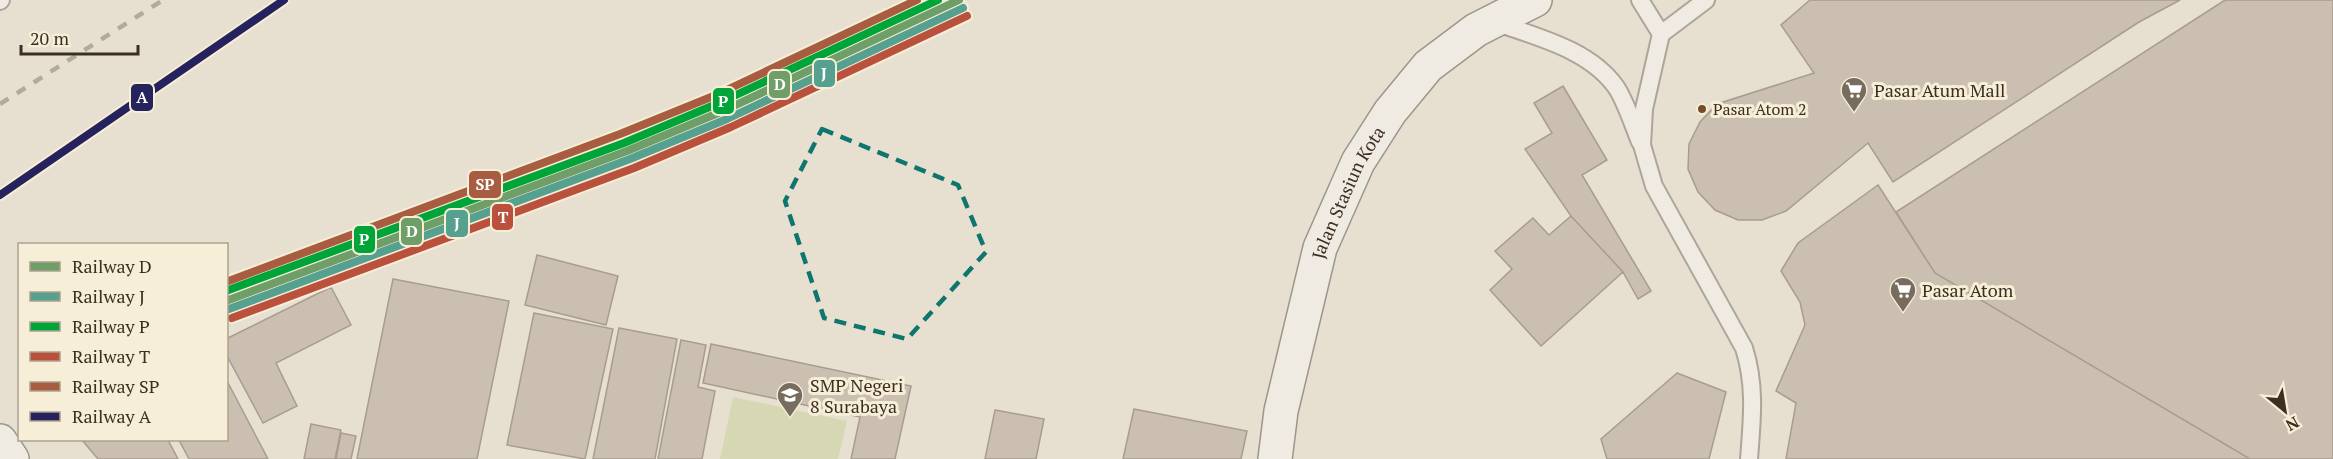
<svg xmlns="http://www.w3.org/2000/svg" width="2333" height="459" font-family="'PT Serif',serif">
  <rect width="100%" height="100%" fill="#e7e0d1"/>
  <path fill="#d6d7b3" d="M733 397 847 421 838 459H720Z"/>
  <path fill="#cbbfb2" stroke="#a89c90" stroke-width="1.5" d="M1810 0H2180L2139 22 1893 182 1868 143 1786 211 1762 220H1738L1715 210 1698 192 1688 169 1689 144 1700 122 1717 104 1814 73 1781 25Z
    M2225 0H2333V459H2250L1935 273 1896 212Z
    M1563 86 1607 160 1582 175 1651 291 1638 299 1623 272 1571 216 1525 149 1552 133 1534 103Z
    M1878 185 1935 273 2250 459H1786L1796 403 1776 391 1805 325 1800 302 1781 271 1798 243Z
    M1571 216 1623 272 1541 346 1490 290 1512 269 1495 251 1533 218 1549 235Z
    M537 255 618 276 606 325 525 305Z
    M393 279 509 301 477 459H357Z
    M331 287 351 325 276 363 297 406 263 423 226 354V339Z
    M534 313 613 329 585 459 507 445Z
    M619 328 677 339 655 459H593Z
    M681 340 706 345 698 387 715 391 702 459H658Z
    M711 344 911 386 895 459H851L860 417 703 383Z
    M1677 373 1726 392 1709 459H1607L1601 439Z
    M226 379 268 459H189L179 440H226Z
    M1134 409 1247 431 1241 459H1123Z
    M995 410 1044 419 1036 459H985Z
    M311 424 341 430 335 459H304Z
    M341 433 356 436 351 459H336Z
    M82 440H168L178 459H98Z"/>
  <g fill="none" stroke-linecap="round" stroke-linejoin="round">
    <g stroke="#ada599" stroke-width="20">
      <path id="lane" d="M1640 0 1661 34
        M1706 0 1661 34 1644 109 1642 145 1654 186 1744 348C1756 386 1752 420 1749 459
        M0 1 1 0
        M1495 22C1536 37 1589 49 1616 87 1626 102 1633 125 1640 142"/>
    </g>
    <g stroke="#9c958a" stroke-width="36">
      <g id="secondary">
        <path d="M0 441 12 459"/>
        <path id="s1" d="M1275 459 1281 411 1320 248 1358 162 1390 112 1428 66 1476 30 1535 0"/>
      </g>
    </g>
    <use href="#lane" stroke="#efebe3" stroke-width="16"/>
    <use href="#secondary" stroke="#efebe3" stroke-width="33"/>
    <path stroke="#afaaa2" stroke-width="4.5" stroke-dasharray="10 10" stroke-linecap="butt" d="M0 104 163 0"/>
    <g stroke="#f7eed8" stroke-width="12">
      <path id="rail-1" d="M226 301 627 151 723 111 959 0"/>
    </g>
    <g stroke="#f7eed8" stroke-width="12">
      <path id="rail-2" d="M229 309 630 159 727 119 963 8"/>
    </g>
    <g stroke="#f7eed8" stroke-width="12">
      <path id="rail-3" d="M226 291 624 143 719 103 938 0"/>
    </g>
    <g stroke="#f7eed8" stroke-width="12">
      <path id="rail-4" d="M232 318 634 168 731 127 967 16"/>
    </g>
    <g stroke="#f7eed8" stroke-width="12">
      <path id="rail-5" d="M226 282 620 134 716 95 917 0"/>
    </g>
    <g stroke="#f7eed8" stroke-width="12">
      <path id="rail-6" d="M0 195 284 0"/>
    </g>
    <use href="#rail-1" stroke="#6f9e68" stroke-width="8"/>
    <use href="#rail-2" stroke="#56a090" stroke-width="8"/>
    <use href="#rail-3" stroke="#00a53a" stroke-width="8"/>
    <use href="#rail-4" stroke="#ba513d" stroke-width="8"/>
    <use href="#rail-5" stroke="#a95d40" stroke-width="8"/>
    <use href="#rail-6" stroke="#26225e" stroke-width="8"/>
  </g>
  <path fill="none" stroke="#0f766e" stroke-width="4.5" stroke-dasharray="12 8" stroke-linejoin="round" d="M822 129 958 185 986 252 907 339 824 318 785 201Z"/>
  <defs>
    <g id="supermarket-pin" transform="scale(1.35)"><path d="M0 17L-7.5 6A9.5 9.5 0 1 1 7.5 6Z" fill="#786c5e" stroke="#f7eed8"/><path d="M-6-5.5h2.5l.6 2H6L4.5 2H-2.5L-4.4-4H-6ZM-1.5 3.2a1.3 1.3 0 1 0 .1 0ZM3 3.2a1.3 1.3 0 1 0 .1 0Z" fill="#fff"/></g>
    <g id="school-pin" transform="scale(1.35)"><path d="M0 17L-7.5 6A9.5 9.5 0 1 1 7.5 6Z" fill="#786c5e" stroke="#f7eed8"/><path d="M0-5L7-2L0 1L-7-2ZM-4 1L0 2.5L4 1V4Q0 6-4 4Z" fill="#fff"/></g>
  </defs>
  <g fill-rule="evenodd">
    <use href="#supermarket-pin" x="1854" y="90"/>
    <use href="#supermarket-pin" x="1903" y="290"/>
    <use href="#school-pin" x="790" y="395"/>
  </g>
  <circle fill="#7a4b2a" stroke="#f7eed8" stroke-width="2" cx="1702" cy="109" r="5"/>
  <g text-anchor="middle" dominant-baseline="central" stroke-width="6" stroke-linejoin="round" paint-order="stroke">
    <g font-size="16" fill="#3d2e20" stroke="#f7eed8" text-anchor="start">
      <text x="1713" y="109">Pasar Atom 2</text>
    </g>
    <g font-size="18" fill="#3d2e20" stroke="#f7eed8" text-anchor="start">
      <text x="1874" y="90">Pasar Atum Mall</text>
      <text x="1922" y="290">Pasar Atom</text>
      <text x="810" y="385">SMP Negeri<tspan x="810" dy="21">8 Surabaya</tspan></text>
    </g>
    <g font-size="18" fill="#3d2e20" stroke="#f7eed8">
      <text stroke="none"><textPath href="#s1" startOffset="278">Jalan Stasiun Kota</textPath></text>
    </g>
  </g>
  <g stroke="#f7eed8" stroke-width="2">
    <rect x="813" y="59" width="23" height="29" rx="6" fill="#56a090"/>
    <rect x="768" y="70" width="23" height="29" rx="6" fill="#6f9e68"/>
    <rect x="130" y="83" width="24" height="29" rx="6" fill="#26225e"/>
    <rect x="712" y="87" width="23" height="28" rx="6" fill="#00a53a"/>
    <rect x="468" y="170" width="34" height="29" rx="6" fill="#a95d40"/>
    <rect x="491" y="203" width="23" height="28" rx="6" fill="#ba513d"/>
    <rect x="445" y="209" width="24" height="29" rx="6" fill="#56a090"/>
    <rect x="400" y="217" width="23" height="29" rx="6" fill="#6f9e68"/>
    <rect x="353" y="225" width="23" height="29" rx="6" fill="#00a53a"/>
  </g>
  <g font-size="16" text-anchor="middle" font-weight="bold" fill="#fff">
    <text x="824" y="79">J</text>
    <text x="780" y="90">D</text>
    <text x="142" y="103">A</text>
    <text x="723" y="107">P</text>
    <text x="485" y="190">SP</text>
    <text x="503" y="223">T</text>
    <text x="457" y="229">J</text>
    <text x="412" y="237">D</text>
    <text x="364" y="245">P</text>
  </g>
  <rect x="18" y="243" width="210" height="198" fill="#f7eed8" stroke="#ada18e" stroke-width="1.5"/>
  <rect x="30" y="262" width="30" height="9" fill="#6f9e68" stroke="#ada18e" stroke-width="1.5"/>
  <text x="72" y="273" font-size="18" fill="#3d2e20">Railway D</text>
  <rect x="30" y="292" width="30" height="9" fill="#56a090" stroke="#ada18e" stroke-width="1.5"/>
  <text x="72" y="303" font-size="18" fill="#3d2e20">Railway J</text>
  <rect x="30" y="322" width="30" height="9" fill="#00a53a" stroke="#ada18e" stroke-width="1.5"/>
  <text x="72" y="333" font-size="18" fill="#3d2e20">Railway P</text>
  <rect x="30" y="352" width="30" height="9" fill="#ba513d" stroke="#ada18e" stroke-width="1.5"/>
  <text x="72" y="363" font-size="18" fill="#3d2e20">Railway T</text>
  <rect x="30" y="382" width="30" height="9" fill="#a95d40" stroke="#ada18e" stroke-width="1.5"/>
  <text x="72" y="393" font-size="18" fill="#3d2e20">Railway SP</text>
  <rect x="30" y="412" width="30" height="9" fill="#26225e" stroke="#ada18e" stroke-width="1.5"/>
  <text x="72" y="423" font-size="18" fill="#3d2e20">Railway A</text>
  <g transform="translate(2285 411) rotate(150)" stroke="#f7eed8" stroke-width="4.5" paint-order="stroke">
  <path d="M0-4.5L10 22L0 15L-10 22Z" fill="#3d2e20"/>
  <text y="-9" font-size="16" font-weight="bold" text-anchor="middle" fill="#3d2e20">N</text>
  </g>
  <path d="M21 45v9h117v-9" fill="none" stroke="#3d2e20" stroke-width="3"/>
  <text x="30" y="45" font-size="18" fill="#3d2e20" stroke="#f7eed8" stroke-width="4.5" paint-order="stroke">20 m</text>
</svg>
